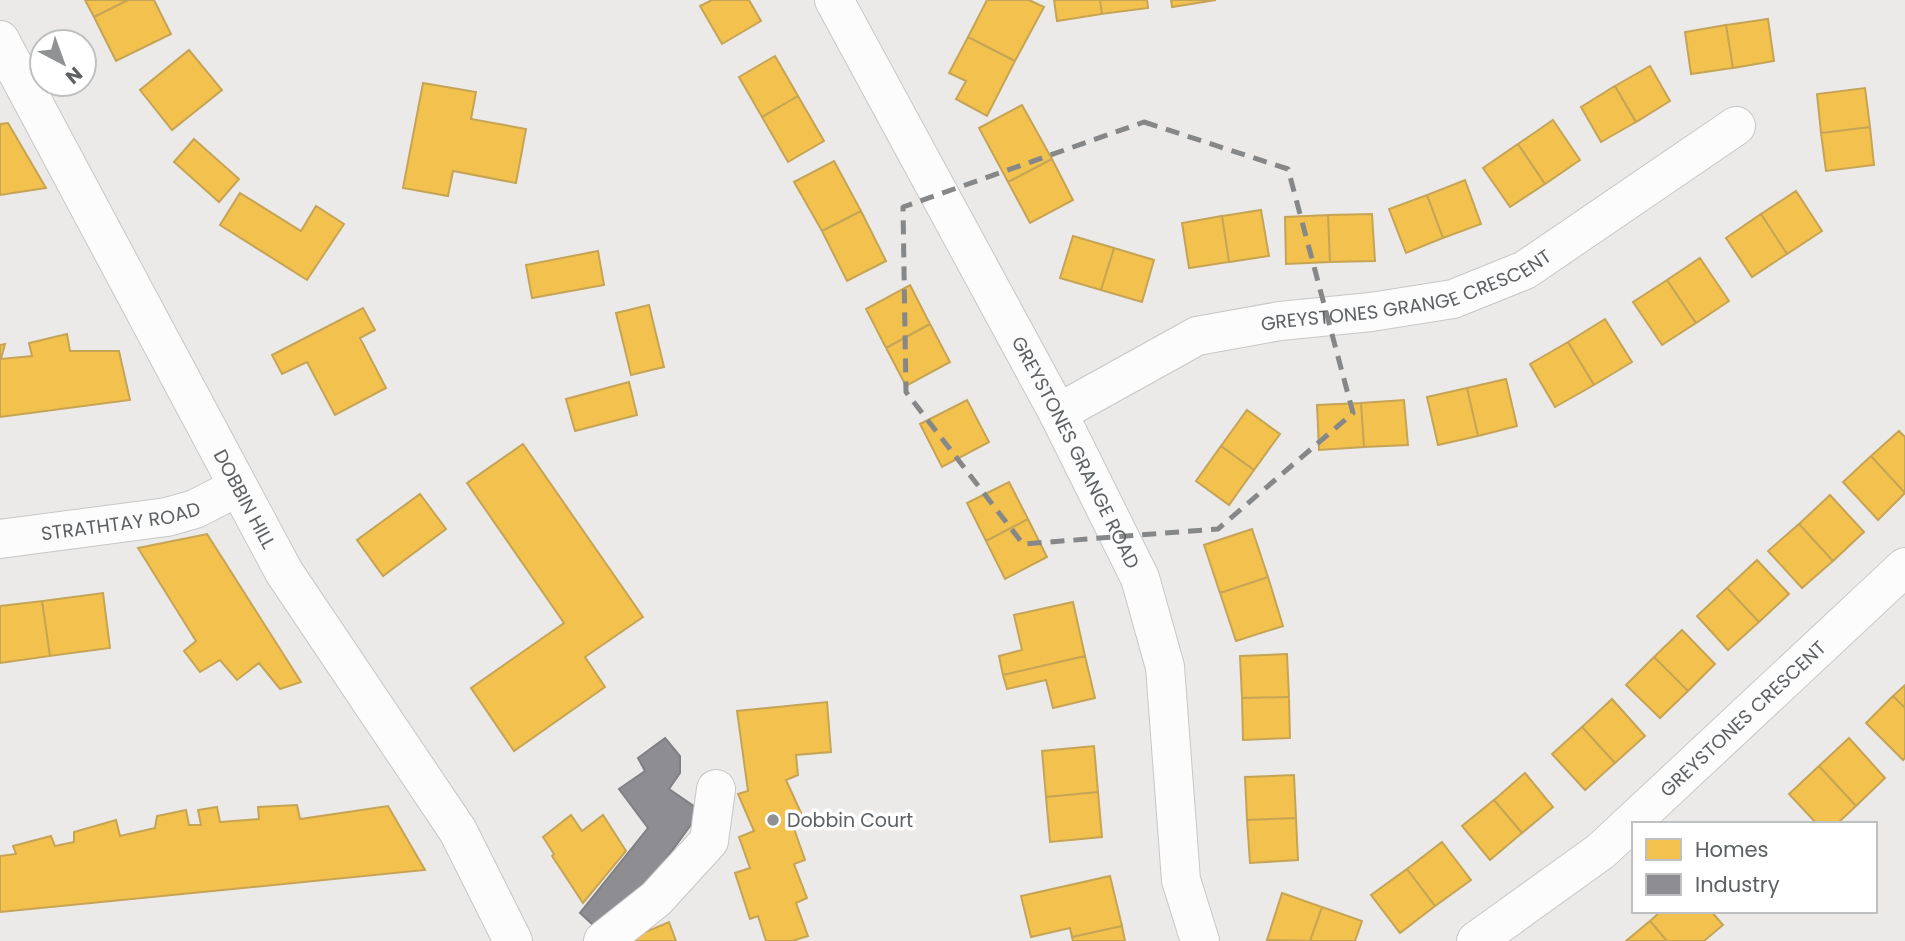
<svg xmlns="http://www.w3.org/2000/svg" width="1905" height="941" font-family="Poppins,sans-serif">
  <rect width="100%" height="100%" fill="#eceae8"/>
  <path fill="#f2c14e" stroke="#c5a455" stroke-width="2" d="M85 0H128L94 17Z
    M128 0H154L171 34 116 61 94 17Z
    M712 0H749L761 21 722 44 700 6Z
    M987 0H1029L1044 7 1015 61 968 37Z
    M1054 0H1100L1102 14 1057 21Z
    M1100 0H1147L1148 8 1102 14Z
    M1171 0H1216L1172 7Z
    M1768 19 1774 61 1733 68 1726 25Z
    M1726 25 1733 68 1691 74 1685 32Z
    M968 37 1015 61 987 116 956 99 966 81 949 73Z
    M189 50 222 90 172 130 140 90Z
    M775 56 798 96 762 117 739 77Z
    M1650 66 1670 101 1636 122 1615 86Z
    M423 83 476 92 471 119 526 129 516 183 453 171 448 196 403 188Z
    M1615 86 1636 122 1601 142 1581 107Z
    M1865 88 1870 127 1821 133 1817 94Z
    M798 96 824 141 788 162 762 117Z
    M1022 105 1052 159 1008 182 979 128Z
    M1553 120 1580 160 1545 184 1518 144Z
    M8 123 46 188 0 195V124Z
    M1870 127 1874 165 1826 171 1821 133Z
    M194 139 239 179 219 202 174 162Z
    M1518 144 1545 184 1510 207 1483 168Z
    M1052 159 1073 200 1030 223 1008 182Z
    M834 161 861 211 822 231 794 182Z
    M1465 180 1481 224 1443 238 1427 195Z
    M1796 191 1822 231 1787 254 1761 214Z
    M240 193 301 231 316 206 344 224 307 280 220 225Z
    M1427 195 1443 238 1406 253 1389 209Z
    M1261 210 1269 256 1229 262 1222 216Z
    M861 211 886 261 847 281 822 231Z
    M1372 214 1375 261 1330 262 1328 215Z
    M1761 214 1787 254 1752 277 1726 238Z
    M1328 215 1330 262 1286 264 1285 217Z
    M1222 216 1229 262 1189 268 1182 223Z
    M1073 236 1114 248 1101 290 1060 278Z
    M1114 248 1154 260 1142 302 1101 290Z
    M598 251 604 285 532 298 526 265Z
    M1700 258 1729 301 1696 323 1667 280Z
    M1667 280 1696 323 1662 345 1633 302Z
    M910 285 930 324 886 348 866 309Z
    M649 305 664 367 631 375 616 313Z
    M363 308 375 330 360 338 386 388 335 415 307 362 282 374 272 355Z
    M1605 319 1632 362 1594 385 1568 342Z
    M930 324 950 362 906 386 886 348Z
    M67 334 70 351H119L130 400 0 417V345L5 344 1 359 32 356 29 343Z
    M1568 342 1594 385 1555 407 1530 364Z
    M1506 379 1517 426 1478 436 1467 388Z
    M629 382 637 415 575 431 566 399Z
    M1467 388 1478 436 1438 445 1427 397Z
    M967 400 989 442 942 467 920 424Z
    M1404 400 1408 445 1364 447 1361 403Z
    M1361 403 1364 447 1319 450 1317 405Z
    M1247 410 1280 434 1254 470 1221 446Z
    M1899 431 1905 437V493L1871 456Z
    M523 444 643 617 585 657 605 687 514 751 471 688 564 623 467 483Z
    M1221 446 1254 470 1229 505 1196 481Z
    M1871 456 1905 493 1878 520 1843 482Z
    M1009 482 1028 519 986 541 967 503Z
    M420 494 446 529 383 576 357 540Z
    M1830 495 1864 532 1833 561 1799 524Z
    M1028 519 1047 557 1005 579 986 541Z
    M1799 524 1833 561 1802 588 1768 551Z
    M1252 529 1268 577 1220 593 1204 545Z
    M207 534 301 682 280 689 259 663 237 680 220 660 200 672 184 651 196 641 138 548Z
    M1757 560 1789 594 1759 622 1727 588Z
    M1268 577 1283 626 1236 641 1220 593Z
    M1727 588 1759 622 1728 650 1697 616Z
    M103 593 110 648 50 656 42 601Z
    M42 601 50 656 0 663V606Z
    M1073 602 1085 656 1003 675 999 656 1022 650 1014 615Z
    M1682 630 1715 664 1688 691 1654 657Z
    M1287 654 1289 697 1242 698 1240 656Z
    M1085 656 1095 698 1053 708 1046 680 1007 689 1003 675Z
    M1654 657 1688 691 1660 718 1626 685Z
    M1905 685V708L1893 696Z
    M1893 696 1905 708V758L1903 760 1866 723Z
    M1289 697 1290 738 1243 740 1242 698Z
    M1612 699 1645 736 1615 763 1582 727Z
    M827 702 831 752 796 755 798 775 786 780 803 817 792 823 805 860 794 864 807 898 796 903 808 936 792 941H766L758 916 750 919 735 873 750 868 739 837 754 831 738 794 748 791 737 711Z
    M1582 727 1615 763 1585 790 1552 754Z
    M1849 738 1885 778 1856 806 1819 766Z
    M1094 746 1098 792 1046 797 1042 751Z
    M1819 766 1856 806 1837 824H1817L1789 794Z
    M1525 773 1553 807 1522 833 1494 800Z
    M1294 775 1296 818 1247 820 1245 777Z
    M1098 792 1102 837 1050 842 1046 797Z
    M1494 800 1522 833 1490 860 1462 826Z
    M297 805 300 819 388 806 425 870 0 912V856L16 854 13 846 51 836 55 846 74 842V832L116 820 120 836 155 828 157 816 186 810 189 825H201L198 810 217 807 220 822 259 819 258 807Z
    M571 815 582 831 603 815 626 851 583 903 552 856 554 854 543 837Z
    M1296 818 1298 860 1250 863 1247 820Z
    M1442 842 1471 880 1435 906 1407 869Z
    M1407 869 1435 906 1400 933 1371 895Z
    M1110 876 1122 926 1072 937 1070 928 1031 937 1021 896Z
    M1282 893 1322 907 1310 941 1267 940Z
    M1322 907 1362 921 1355 941H1310Z
    M1661 911H1711L1723 925 1704 941H1667L1650 921Z
    M1650 921 1667 941H1626Z
    M669 922 676 941H632L631 938Z
    M1122 926 1125 941H1073L1072 937Z"/>
  <path fill="#8d8d92" stroke="#7f8084" stroke-width="2" d="M665 738 680 756V773L669 789 701 811 633 904 605 936 580 913 648 828 619 789 645 771 638 758Z"/>
  <g fill="none" stroke-linecap="round" stroke-linejoin="round">
    <g stroke="#c7c7c7" stroke-width="40">
      <g id="street">
        <path id="s1" d="M834 0 1058 413 1140 578 1165 667 1181 880 1200 941"/>
        <path id="s2" d="M0 40 284 572 458 831 513 941"/>
        <path id="s3" d="M1058 413 1197 336 1280 321 1371 312 1453 299 1525 270 1736 126"/>
        <path id="s4" d="M0 539 167 517 195 509 238 487"/>
        <path d="M603 941 656 899 709 841 716 789"/>
        <path id="s5" d="M1476 941 1601 851 1905 567"/>
      </g>
    </g>
    <use href="#street" stroke="#fcfcfc" stroke-width="38"/>
  </g>
  <path fill="none" stroke="#858789" stroke-width="5" stroke-dasharray="14 9" stroke-linejoin="round" d="M1144 122 1288 169 1353 413 1218 529 1023 544 906 392 903 207Z"/>
  <circle fill="#8f9192" stroke="#fff" stroke-width="2.5" cx="773" cy="820" r="7"/>
  <g text-anchor="middle" dominant-baseline="central" stroke-width="7" stroke-linejoin="round" paint-order="stroke">
    <g font-size="19" fill="#5d6164" stroke="#fff">
      <text stroke="none"><textPath href="#s3" startOffset="374">GREYSTONES GRANGE CRESCENT</textPath></text>
      <text stroke="none"><textPath href="#s1" startOffset="513">GREYSTONES GRANGE ROAD</textPath></text>
      <text stroke="none"><textPath href="#s2" startOffset="520">DOBBIN HILL</textPath></text>
      <text stroke="none"><textPath href="#s4" startOffset="122">STRATHTAY ROAD</textPath></text>
      <text stroke="none"><textPath href="#s5" startOffset="348">GREYSTONES CRESCENT</textPath></text>
    </g>
    <g font-size="19" fill="#5d6164" stroke="#fff" text-anchor="start">
      <text x="787" y="820">Dobbin Court</text>
    </g>
  </g>
  <rect x="1632" y="822" width="245" height="91" fill="#ffffff" stroke="#bec0c1" stroke-width="2"/>
  <rect x="1646" y="839" width="35" height="21" fill="#f2c14e" stroke="#bec0c1" stroke-width="2"/>
  <text x="1695" y="857" font-size="21" fill="#5d6164">Homes</text>
  <rect x="1646" y="874" width="35" height="21" fill="#8d8d92" stroke="#bec0c1" stroke-width="2"/>
  <text x="1695" y="892" font-size="21" fill="#5d6164">Industry</text>
  <g transform="translate(63 63) rotate(139)"><circle r="33" fill="#ffffff" stroke="#bec0c1" stroke-width="2"/>
  <path d="M0-5L12 26L0 18L-12 26Z" fill="#8f9192"/>
  <text y="-10" font-size="19" font-weight="bold" text-anchor="middle" fill="#5d6164">N</text>
  </g>
</svg>
